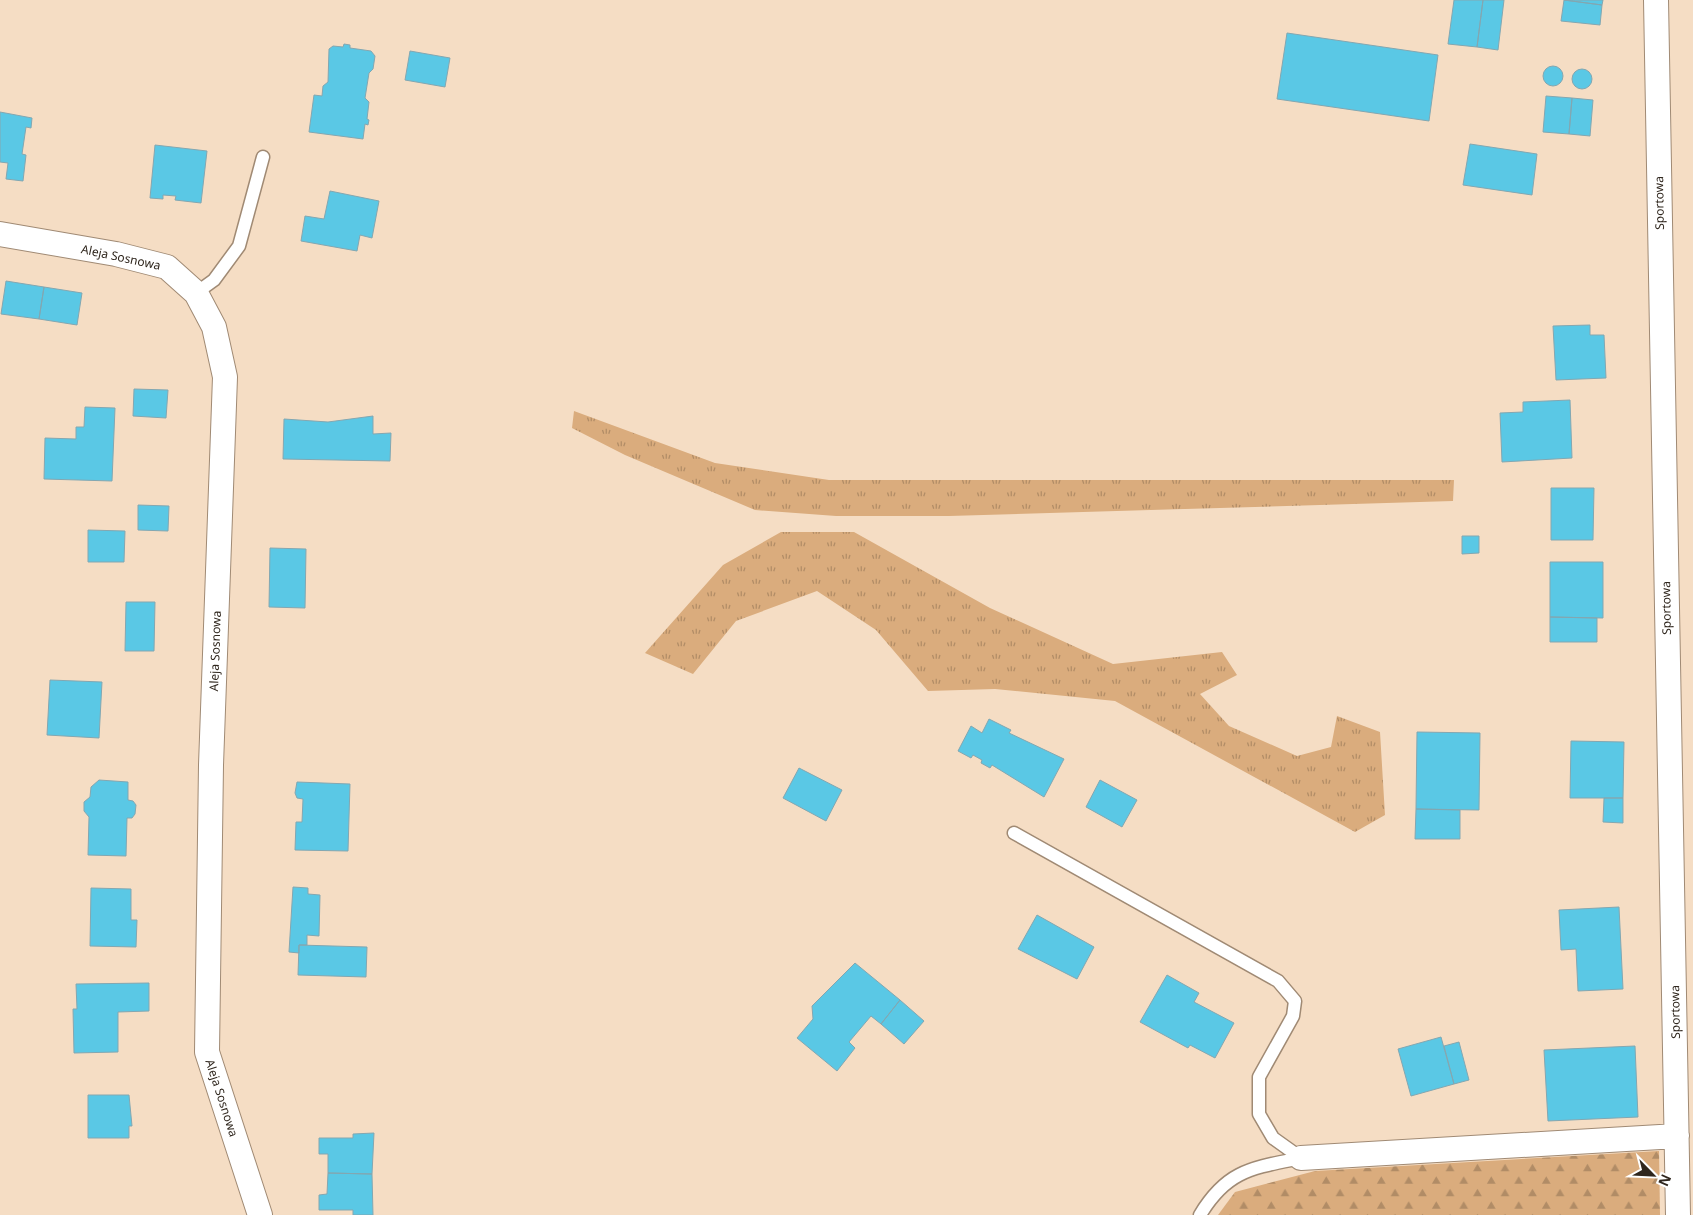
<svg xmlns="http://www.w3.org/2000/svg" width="1693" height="1215" font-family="'Noto Sans',sans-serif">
  <defs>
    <pattern id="grass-tufts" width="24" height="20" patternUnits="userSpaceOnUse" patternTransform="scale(1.25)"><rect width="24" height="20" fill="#daac7d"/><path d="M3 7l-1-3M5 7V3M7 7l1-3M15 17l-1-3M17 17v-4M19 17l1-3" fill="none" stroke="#b18c66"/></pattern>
    <pattern id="forest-firs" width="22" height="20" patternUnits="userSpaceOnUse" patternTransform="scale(1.25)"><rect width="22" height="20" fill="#daac7d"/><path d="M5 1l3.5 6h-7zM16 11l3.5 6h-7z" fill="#b18c66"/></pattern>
  </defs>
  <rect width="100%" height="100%" fill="#f5ddc4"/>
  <path fill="url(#grass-tufts)" d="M574 411 715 463 829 480H1454L1453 501 949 516H836L755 510 625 455 572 428Z
    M781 532H854L990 608 1113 664 1222 652 1237 675 1200 694 1229 726 1297 756 1331 747 1337 716 1380 732 1385 815 1355 832 1115 701 995 689 928 691 876 630 817 591 736 621 693 674 645 653 723 565Z"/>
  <path fill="url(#forest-firs)" d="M1659 1151 1660 1215H1218L1235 1192 1315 1171Z"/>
  <path fill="#5ac8e5" stroke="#83a7b1" d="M1454 0H1483L1477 47 1448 44Z
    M1483 0H1504L1498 50 1477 47Z
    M1564 0H1603L1602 5Z
    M1564 0 1602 5 1600 25 1561 21Z
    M1287 33 1438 55 1429 121 1277 99Z
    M344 44 350 45V48L371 51 375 56 373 69 369 73 365 98 369 102 367 119 369 120 368 125 365 124 363 139 309 132 314 95 322 96 323 86 328 82 329 49 333 46 343 47Z
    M410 51 450 58 445 87 405 80Z
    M1543 76a10 10 0 1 1 20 0a10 10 0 1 1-20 0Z
    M1572 79a10 10 0 1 1 20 0a10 10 0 1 1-20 0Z
    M1546 96 1572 98 1569 134 1543 132Z
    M1572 98 1593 100 1590 136 1569 134Z
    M0 112 32 118 31 128 26 127 22 154 26 155 23 181 6 179 8 163 0 162Z
    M1470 144 1537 154 1532 195 1463 185Z
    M155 145 207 151 201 203 175 200 176 196 163 195V199L150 198Z
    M330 191 379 201 372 238 360 235 357 251 301 241 305 216 324 219Z
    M6 281 44 287 39 319 1 314Z
    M44 287 82 293 77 325 39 319Z
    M1590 325V335H1604L1606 378 1556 380 1553 326Z
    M134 389 168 390 166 418 133 416Z
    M1570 400 1572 458 1502 462 1500 413 1523 412V402Z
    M85 407 115 408 112 481 44 479 45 438 76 439V427H84Z
    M373 416V434L391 433 390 461 283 459 284 419 328 422Z
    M1551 488H1594L1593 540H1551Z
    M138 505 169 506 168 531 138 530Z
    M88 530 125 531 124 562H88Z
    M1462 536H1479V553L1462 554Z
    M270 548 306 549 305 608 269 607Z
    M1550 562H1603V618L1550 617Z
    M126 602H155L154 651H125Z
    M1550 617 1597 618V642H1550Z
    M50 680 102 682 99 738 47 735Z
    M989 719 1011 730 1009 733 1064 759 1044 797 992 765 990 768 981 763 982 760 973 755 971 758 958 751 971 726 982 733Z
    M1417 732 1480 733 1479 810 1416 809Z
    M1571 741 1624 742 1623 798H1570Z
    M799 768 842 790 826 821 783 798Z
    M99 780 128 782V800L133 801 136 805 135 814 132 818H127L126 856 88 855 89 817 84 811V802L90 797 91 787Z
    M1100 780 1137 800 1122 827 1086 807Z
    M297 782 350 784 348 851 295 850 296 822H302L303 799 297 798 295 793Z
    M1604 798H1623V823L1603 822Z
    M1416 809 1460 810V839H1415Z
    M293 887 308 888V894L320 895 319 936 307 935V945H299V953L289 952Z
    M91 888 131 889V920H137L136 947 90 946Z
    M1619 907 1623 989 1578 991 1576 949 1561 950 1559 910Z
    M1037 915 1094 947 1077 979 1018 949Z
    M299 945 367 947 366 977 298 975Z
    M855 963 900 1000 881 1024 871 1016 849 1042 855 1048 837 1071 797 1038 813 1019 812 1006Z
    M1167 975 1199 993 1194 1002 1234 1023 1215 1058 1190 1045 1188 1048 1140 1022Z
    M149 983V1011L118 1012V1052L74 1053 73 1009H77L76 984Z
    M900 1000 924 1021 904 1044 881 1024Z
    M1441 1037 1454 1084 1411 1096 1398 1049Z
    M1459 1042 1469 1080 1454 1084 1444 1046Z
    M1635 1046 1638 1117 1548 1121 1544 1050Z
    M88 1095H129L132 1126H129V1138H88Z
    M374 1133 372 1174 328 1173V1154H319V1138H353V1134Z
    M328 1173 372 1174 373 1215H353V1210H319V1195L327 1194Z"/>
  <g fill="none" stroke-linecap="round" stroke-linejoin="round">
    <g stroke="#a08a74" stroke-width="15">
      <path id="service" d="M196 293 214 280 239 246 263 157
        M1014 833 1278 981 1295 1001 1293 1016 1259 1077V1114L1273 1138 1301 1158
        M1200 1215C1227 1170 1252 1168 1301 1158"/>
    </g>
    <g stroke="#a08a74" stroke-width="26">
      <path id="minor" d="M1656 0 1678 1215
        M0 234 116 254 167 267 196 293 214 327 225 377 211 765 207 1052 260 1215
        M1301 1158 1677 1136"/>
    </g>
    <use href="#service" stroke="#fff" stroke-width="12"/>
    <use href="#minor" stroke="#fff" stroke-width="24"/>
  </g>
  <g text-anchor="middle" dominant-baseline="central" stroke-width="4" stroke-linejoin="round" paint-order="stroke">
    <g font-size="12" fill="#2f261d" stroke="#fff">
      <text transform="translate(1659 203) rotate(-91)">Sportowa</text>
      <text transform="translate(121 257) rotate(12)">Aleja Sosnowa</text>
      <text transform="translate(1666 608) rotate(-91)">Sportowa</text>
      <text transform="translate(215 651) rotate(-88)">Aleja Sosnowa</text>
      <text transform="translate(1675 1012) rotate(-91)">Sportowa</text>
      <text transform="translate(222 1098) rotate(72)">Aleja Sosnowa</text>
    </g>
  </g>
  <g transform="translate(1653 1175) rotate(114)" stroke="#ffffff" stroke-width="4" paint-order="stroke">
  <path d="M0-4L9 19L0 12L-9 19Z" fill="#2f261d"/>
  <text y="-8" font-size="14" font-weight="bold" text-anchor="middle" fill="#2f261d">N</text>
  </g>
</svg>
